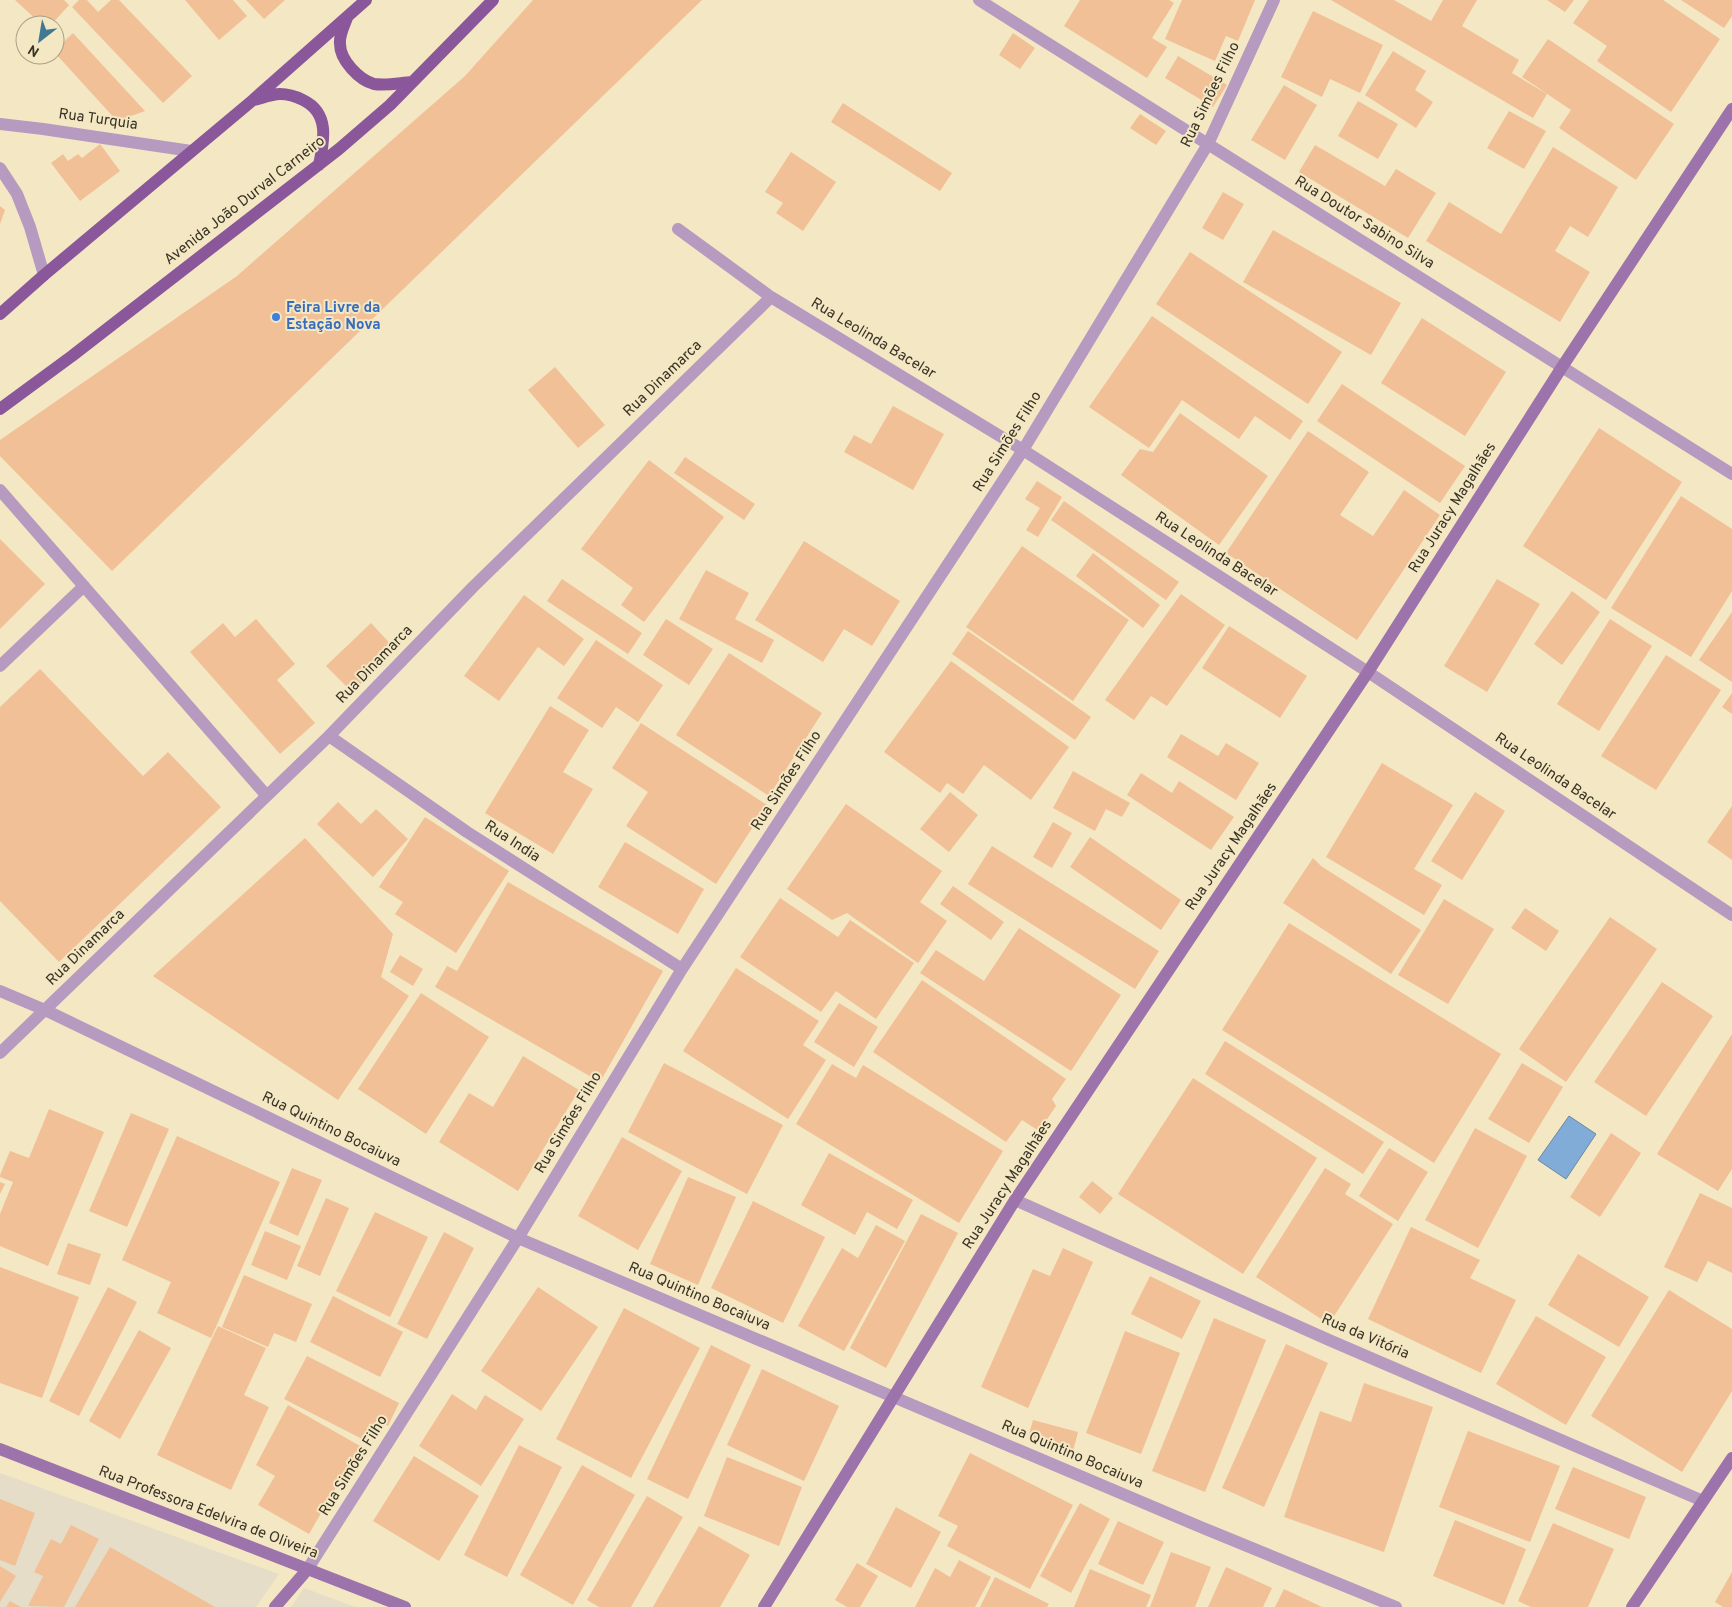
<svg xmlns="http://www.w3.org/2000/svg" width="1732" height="1607" font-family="Overpass,sans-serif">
  <rect width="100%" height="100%" fill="#f4e7c3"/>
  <path fill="#e5ddc8" d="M0 1473 279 1574 256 1607H0Z
    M304 1588 355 1607H291Z"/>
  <path fill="#81acd7" stroke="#6b88a2" d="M1569 1116 1596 1134 1566 1179 1538 1160Z"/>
  <path fill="#f1c096" d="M15 0H64L69 5 51 25H42Z
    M79 0H87L98 12 111 0H119L192 76 163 103 72 7Z
    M185 0H233L247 16 219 40Z
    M246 0H285L264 19Z
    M533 0H702L112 571 0 456V440L237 276 465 76Z
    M1080 0H1169L1174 3 1152 38 1167 47 1147 78 1064 26Z
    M1182 0H1255L1238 41 1226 36 1215 61 1165 39Z
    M1331 0H1394L1431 21 1443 0H1477L1462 26 1519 60 1512 73 1547 94 1533 118Z
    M1547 0H1574L1565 12Z
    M1589 0H1663L1720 39 1671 112 1597 61 1607 46 1573 23Z
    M1681 0H1732V16L1724 28Z
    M1313 11 1383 45 1360 93 1330 79 1322 97 1281 77Z
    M73 33 145 111 117 121 55 53V50Z
    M1013 33 1035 48 1020 69 999 55Z
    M1548 39 1674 124 1636 180 1559 128 1571 110 1522 77Z
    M1393 51 1426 71 1415 90 1433 102 1416 128 1365 95Z
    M1178 56 1227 85 1213 107 1165 78Z
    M1284 85 1317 105 1285 160 1251 140Z
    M1358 101 1398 124 1378 159 1338 136Z
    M843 103 952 173 940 191 831 122Z
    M1509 111 1546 131 1524 169 1487 148Z
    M1140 114 1166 131 1156 145 1130 128Z
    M100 144 120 171 80 201 51 163 63 154 68 161 78 154 82 158Z
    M1315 145 1385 186 1396 169 1436 193 1408 238 1299 172Z
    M1553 147 1618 187 1588 237 1570 226 1555 251 1590 272 1560 322 1426 241 1449 202 1501 234Z
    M791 152 836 182 803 231 776 213 783 203 765 192Z
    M1223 192 1244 204 1223 240 1202 228Z
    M0 206 5 210 0 224Z
    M1273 230 1401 303 1371 355 1243 282Z
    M1190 252 1342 352 1308 404 1156 304Z
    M1152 316 1303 421 1290 440 1255 416 1239 439 1182 400 1149 448 1089 407Z
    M1422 318 1506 372 1465 436 1381 383Z
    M555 367 605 425 578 448 528 390Z
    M1342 384 1465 466 1440 503 1317 421Z
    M893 406 944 434 913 490 844 452 854 435 871 444Z
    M1180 413 1268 476 1219 545 1121 475 1140 449 1153 452Z
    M1599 428 1682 482 1606 600 1523 546Z
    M1308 431 1369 472 1340 515 1373 536 1404 490 1440 515 1357 640 1226 553Z
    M685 457 755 504 744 520 674 473Z
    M649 460 724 517 644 622 621 605 633 588 581 549Z
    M1037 481 1062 497 1038 537 1026 530 1040 508 1025 499Z
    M1681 496 1732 529V591L1691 657 1611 608Z
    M1064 501 1179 582 1166 600 1051 520Z
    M0 539 45 584 0 629Z
    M804 541 900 601 872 646 844 629 823 662 755 620Z
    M1022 546 1129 620 1073 701 966 627Z
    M1093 553 1160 605 1143 628 1076 576Z
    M706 570 749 593 735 619 774 640 762 663 679 619Z
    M562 579 642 633 628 654 547 601Z
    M1497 579 1540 604 1487 692 1444 666Z
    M1572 591 1600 612 1562 665 1534 644Z
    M1181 594 1225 625 1167 706 1151 696 1134 720 1105 700Z
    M524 595 584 639 564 666 538 647 499 701 464 676Z
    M1732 612V682L1699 660Z
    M256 619 295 664 277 680 315 723 280 754 190 652 223 623 235 637Z
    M666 619 713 649 689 685 643 655Z
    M1610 619 1652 646 1599 731 1557 704Z
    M371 623 396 650 352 692 326 666Z
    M1229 626 1307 676 1280 718 1202 668Z
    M968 631 1091 717 1075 740 952 654Z
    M596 640 663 685 638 722 616 707 602 728 557 698Z
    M729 653 822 713 769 796 676 735Z
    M1666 655 1721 690 1656 790 1601 756Z
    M951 661 1069 747 1031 800 984 765 963 794 947 783 940 793 884 752Z
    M40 669 143 776 168 752 221 807 59 962 0 901V707Z
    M1732 693V714L1722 707Z
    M550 706 589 730 563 772 593 789 553 854 485 813Z
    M641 723 767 805 716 884 626 826 648 792 612 768Z
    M1181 734 1218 756 1226 743 1259 763 1236 800 1167 757Z
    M1382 763 1453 805 1414 869 1442 885 1424 915 1326 857Z
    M1073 771 1130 803 1122 817 1106 809 1095 831 1053 808Z
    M1141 773 1172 793 1179 781 1234 817 1211 850 1127 795Z
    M950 792 978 815 949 852 920 829Z
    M1475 792 1505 811 1462 880 1431 861Z
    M338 802 361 824 376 809 408 839 373 877 317 824Z
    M846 804 942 871 920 902 947 921 918 963 847 913 832 920 787 889Z
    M1732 806V860L1707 842Z
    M425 817 509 871 456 953 395 914 403 902 379 887Z
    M1053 822 1072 833 1052 868 1033 857Z
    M1090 837 1181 900 1161 930 1070 867Z
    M305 838 393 934 381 977 409 996 338 1100 153 976Z
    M625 842 704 889 678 934 598 887Z
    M992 846 1159 951 1135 989 968 884Z
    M1313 858 1321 866 1421 930 1391 974 1283 903Z
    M508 882 663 971 600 1082 435 987 447 966 457 971Z
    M953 886 1004 922 991 940 940 904Z
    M780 898 838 937 850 920 914 963 876 1019 836 991 821 1012 740 957Z
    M1444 899 1494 929 1448 1004 1398 975Z
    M1525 908 1559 931 1546 951 1511 928Z
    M1610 917 1657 949 1566 1082 1519 1049Z
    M1289 923 1501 1054 1434 1163 1222 1030Z
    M1019 928 1121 995 1071 1071 920 973 936 950 984 981Z
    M400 955 423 969 413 986 390 972Z
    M736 968 819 1021 803 1045 826 1060 788 1119 683 1051Z
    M922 980 1066 1079 1052 1099 1056 1106 1039 1131 1022 1120 1006 1142 873 1052Z
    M1662 982 1713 1016 1646 1116 1594 1082Z
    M421 993 489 1037 426 1134 358 1089Z
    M839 1003 878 1027 854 1067 814 1042Z
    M1732 1034V1169L1718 1191 1657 1154Z
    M1225 1041 1384 1142 1363 1174 1205 1074Z
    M523 1056 579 1090 518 1191 439 1142 469 1093 493 1107Z
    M664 1063 783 1125 747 1194 628 1132Z
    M1522 1063 1563 1087 1529 1143 1488 1119Z
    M832 1064 856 1078 863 1065 1003 1151 959 1223 796 1124Z
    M1193 1078 1317 1158 1243 1274 1118 1194Z
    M49 1109 104 1132 48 1266 0 1246V1214L13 1182 0 1177V1175L10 1151 29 1158Z
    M131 1113 169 1129 127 1227 89 1211Z
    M1475 1128 1527 1156 1478 1248 1425 1220Z
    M1611 1133 1641 1153 1600 1217 1570 1197Z
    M177 1136 280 1182 211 1338 157 1313 171 1282 122 1260Z
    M622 1137 682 1171 638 1250 578 1216Z
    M1389 1148 1428 1172 1398 1221 1359 1196Z
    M829 1153 913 1200 897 1229 867 1212 855 1235 801 1205Z
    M292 1168 322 1180 298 1236 269 1223Z
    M1325 1168 1351 1184 1345 1194 1393 1224 1329 1324 1256 1277Z
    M688 1177 736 1197 698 1285 650 1264Z
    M1092 1181 1113 1198 1100 1214 1079 1197Z
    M0 1182 5 1184 0 1194Z
    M1700 1193 1732 1208V1273L1708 1261 1697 1282 1664 1267Z
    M326 1198 349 1208 320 1276 297 1266Z
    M753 1201 825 1237 783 1323 711 1288Z
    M375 1212 428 1237 390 1317 336 1291Z
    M921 1214 958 1233 886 1368 850 1348Z
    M876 1225 905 1241 844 1351 798 1326 842 1248 858 1258Z
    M1411 1227 1480 1260 1470 1278 1516 1300 1481 1373 1368 1319Z
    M265 1231 301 1246 287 1280 251 1265Z
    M444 1232 474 1248 427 1339 397 1324Z
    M68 1243 101 1254 90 1285 57 1274Z
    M1063 1248 1093 1262 1028 1408 981 1387 1033 1269 1050 1276Z
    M1578 1254 1649 1297 1619 1347 1548 1305Z
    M0 1267 79 1297 42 1398 0 1383Z
    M244 1275 312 1304 296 1342 274 1333 268 1347 222 1327Z
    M1150 1276 1201 1301 1182 1339 1131 1314Z
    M108 1287 137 1302 79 1416 49 1401Z
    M538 1287 598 1327 541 1411 481 1371Z
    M1669 1290 1732 1329V1391L1682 1472 1591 1416Z
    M333 1296 403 1332 380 1377 310 1342Z
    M624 1308 700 1348 631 1478 556 1439Z
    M1536 1316 1606 1357 1566 1425 1496 1384Z
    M1214 1318 1266 1340 1205 1492 1152 1471Z
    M218 1326 266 1348 244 1395 269 1407 231 1490 157 1455Z
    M139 1330 171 1348 120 1439 89 1421Z
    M1125 1331 1180 1353 1141 1454 1086 1433Z
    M1286 1344 1328 1363 1264 1507 1222 1488Z
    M711 1345 751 1365 688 1499 647 1479Z
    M307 1356 399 1403 388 1426 377 1420 366 1441 284 1399Z
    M762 1369 839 1406 804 1481 727 1445Z
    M1364 1383 1433 1407 1384 1552 1284 1517 1320 1411 1351 1422Z
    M452 1394 476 1410 485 1395 524 1419 481 1486 419 1446Z
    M288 1405 360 1446 309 1534 258 1505 275 1476 256 1465Z
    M1033 1420 1078 1432 1073 1451 1028 1438Z
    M1468 1431 1560 1466 1530 1542 1439 1507Z
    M519 1445 562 1467 507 1577 464 1555Z
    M970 1453 1073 1505 1030 1589 947 1546 958 1526 938 1516Z
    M414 1456 479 1496 439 1561 373 1521Z
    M727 1457 802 1487 779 1546 704 1516Z
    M582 1465 635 1495 573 1605 520 1575Z
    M1573 1467 1646 1497 1629 1539 1555 1509Z
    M647 1496 683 1517 631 1607H599L587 1600Z
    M0 1499 35 1513 15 1566 0 1560Z
    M1080 1503 1110 1519 1071 1593 1040 1576Z
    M896 1507 941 1532 911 1588 866 1564Z
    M1455 1520 1526 1549 1504 1605 1433 1576Z
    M1118 1521 1164 1542 1143 1585 1098 1564Z
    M1553 1523 1614 1549 1588 1607H1531L1518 1601Z
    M71 1525 99 1539 64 1607 28 1606 43 1576 34 1572 51 1539 61 1544Z
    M699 1526 750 1555 720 1607H653Z
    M110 1547 215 1607H75Z
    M1171 1552 1211 1567 1195 1607H1150Z
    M959 1560 991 1577 975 1607H915L935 1568 950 1577Z
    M857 1563 878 1576 860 1607H847L835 1600Z
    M0 1566 16 1576 0 1602Z
    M1226 1567 1272 1588 1263 1607H1208Z
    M1090 1569 1151 1595 1146 1607H1074Z
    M1732 1572V1607H1723L1715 1602Z
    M995 1577 1049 1604 1047 1607H980Z
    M1284 1589 1322 1607H1275Z
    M10 1601 21 1607H6Z"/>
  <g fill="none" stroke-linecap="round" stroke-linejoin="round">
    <path stroke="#b69ac0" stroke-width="12" d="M0 490 266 795
      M0 666 84 586"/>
    <path stroke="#b69ac0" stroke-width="12" d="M979 0 1732 474
      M0 124 43 129 191 151
      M0 168 17 194 30 227 44 275
      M678 229 771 297 1023 450 1368 672 1732 915
      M329 736 467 832 682 969
      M0 991 45 1010 518 1238 1203 1528 1396 1607
      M0 1053 329 736 473 587 771 297
      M1015 1200 1329 1340 1703 1501
      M307 1570 518 1238 682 969 1023 450 1208 144 1274 0"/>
    <path stroke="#9c73ab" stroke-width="12" d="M0 1449 405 1607
      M275 1607 307 1570
      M764 1607 1015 1200 1368 672 1562 367 1732 109
      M1632 1607 1732 1458"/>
    <path stroke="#8a579b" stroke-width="12" d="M347 18C344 26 339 35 340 44 340 60 359 80 374 84 387 86 399 83 412 82
      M254 100C262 98 272 94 280 94 289 94 295 96 303 100 330 113 324 141 319 165
      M0 314 44 275 253 100 366 0
      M0 409 72 356 339 149 390 105 493 0"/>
  </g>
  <circle fill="#3f7fe0" stroke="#f4e7c3" stroke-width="2" cx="276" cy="317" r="5"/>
  <g text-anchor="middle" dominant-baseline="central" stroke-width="4" stroke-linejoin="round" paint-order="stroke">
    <g font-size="15" fill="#383325" stroke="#f4e7c3">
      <text transform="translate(1211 95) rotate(-64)">Rua Simões Filho</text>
      <text transform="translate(98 120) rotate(8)">Rua Turquia</text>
      <text transform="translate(245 201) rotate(-38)">Avenida João Durval Carneiro</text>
      <text transform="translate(1364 223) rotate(32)">Rua Doutor Sabino Silva</text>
      <text transform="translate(873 339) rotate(31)">Rua Leolinda Bacelar</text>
      <text transform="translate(663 379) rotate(-44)">Rua Dinamarca</text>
      <text transform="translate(1008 442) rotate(-58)">Rua Simões Filho</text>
      <text transform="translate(1453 508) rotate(-58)">Rua Juracy Magalhães</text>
      <text transform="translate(1216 555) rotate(33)">Rua Leolinda Bacelar</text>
      <text transform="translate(375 665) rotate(-46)">Rua Dinamarca</text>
      <text transform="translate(1555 777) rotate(34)">Rua Leolinda Bacelar</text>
      <text transform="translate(787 781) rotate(-57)">Rua Simões Filho</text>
      <text transform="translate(512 842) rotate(33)">Rua India</text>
      <text transform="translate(1232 847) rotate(-56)">Rua Juracy Magalhães</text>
      <text transform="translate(86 948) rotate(-44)">Rua Dinamarca</text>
      <text transform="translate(569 1123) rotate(-59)">Rua Simões Filho</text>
      <text transform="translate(331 1130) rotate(26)">Rua Quintino Bocaiuva</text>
      <text transform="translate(1008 1185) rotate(-57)">Rua Juracy Magalhães</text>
      <text transform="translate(699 1297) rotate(23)">Rua Quintino Bocaiuva</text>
      <text transform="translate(1365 1337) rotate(23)">Rua da Vitória</text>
      <text transform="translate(1072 1455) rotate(23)">Rua Quintino Bocaiuva</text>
      <text transform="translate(354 1466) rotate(-58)">Rua Simões Filho</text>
      <text transform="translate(208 1513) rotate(21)">Rua Professora Edelvira de Oliveira</text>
    </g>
    <g font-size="15" font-weight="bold" fill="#366cbe" stroke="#f4e7c3" text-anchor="start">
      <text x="286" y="308">Feira Livre da<tspan x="286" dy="17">Estação Nova</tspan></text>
    </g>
  </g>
  <g transform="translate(40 40) rotate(211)"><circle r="24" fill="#f4e7c3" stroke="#a99f84"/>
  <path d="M0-4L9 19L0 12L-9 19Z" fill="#3f7a92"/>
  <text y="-8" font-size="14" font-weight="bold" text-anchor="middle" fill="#383325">N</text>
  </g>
</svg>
